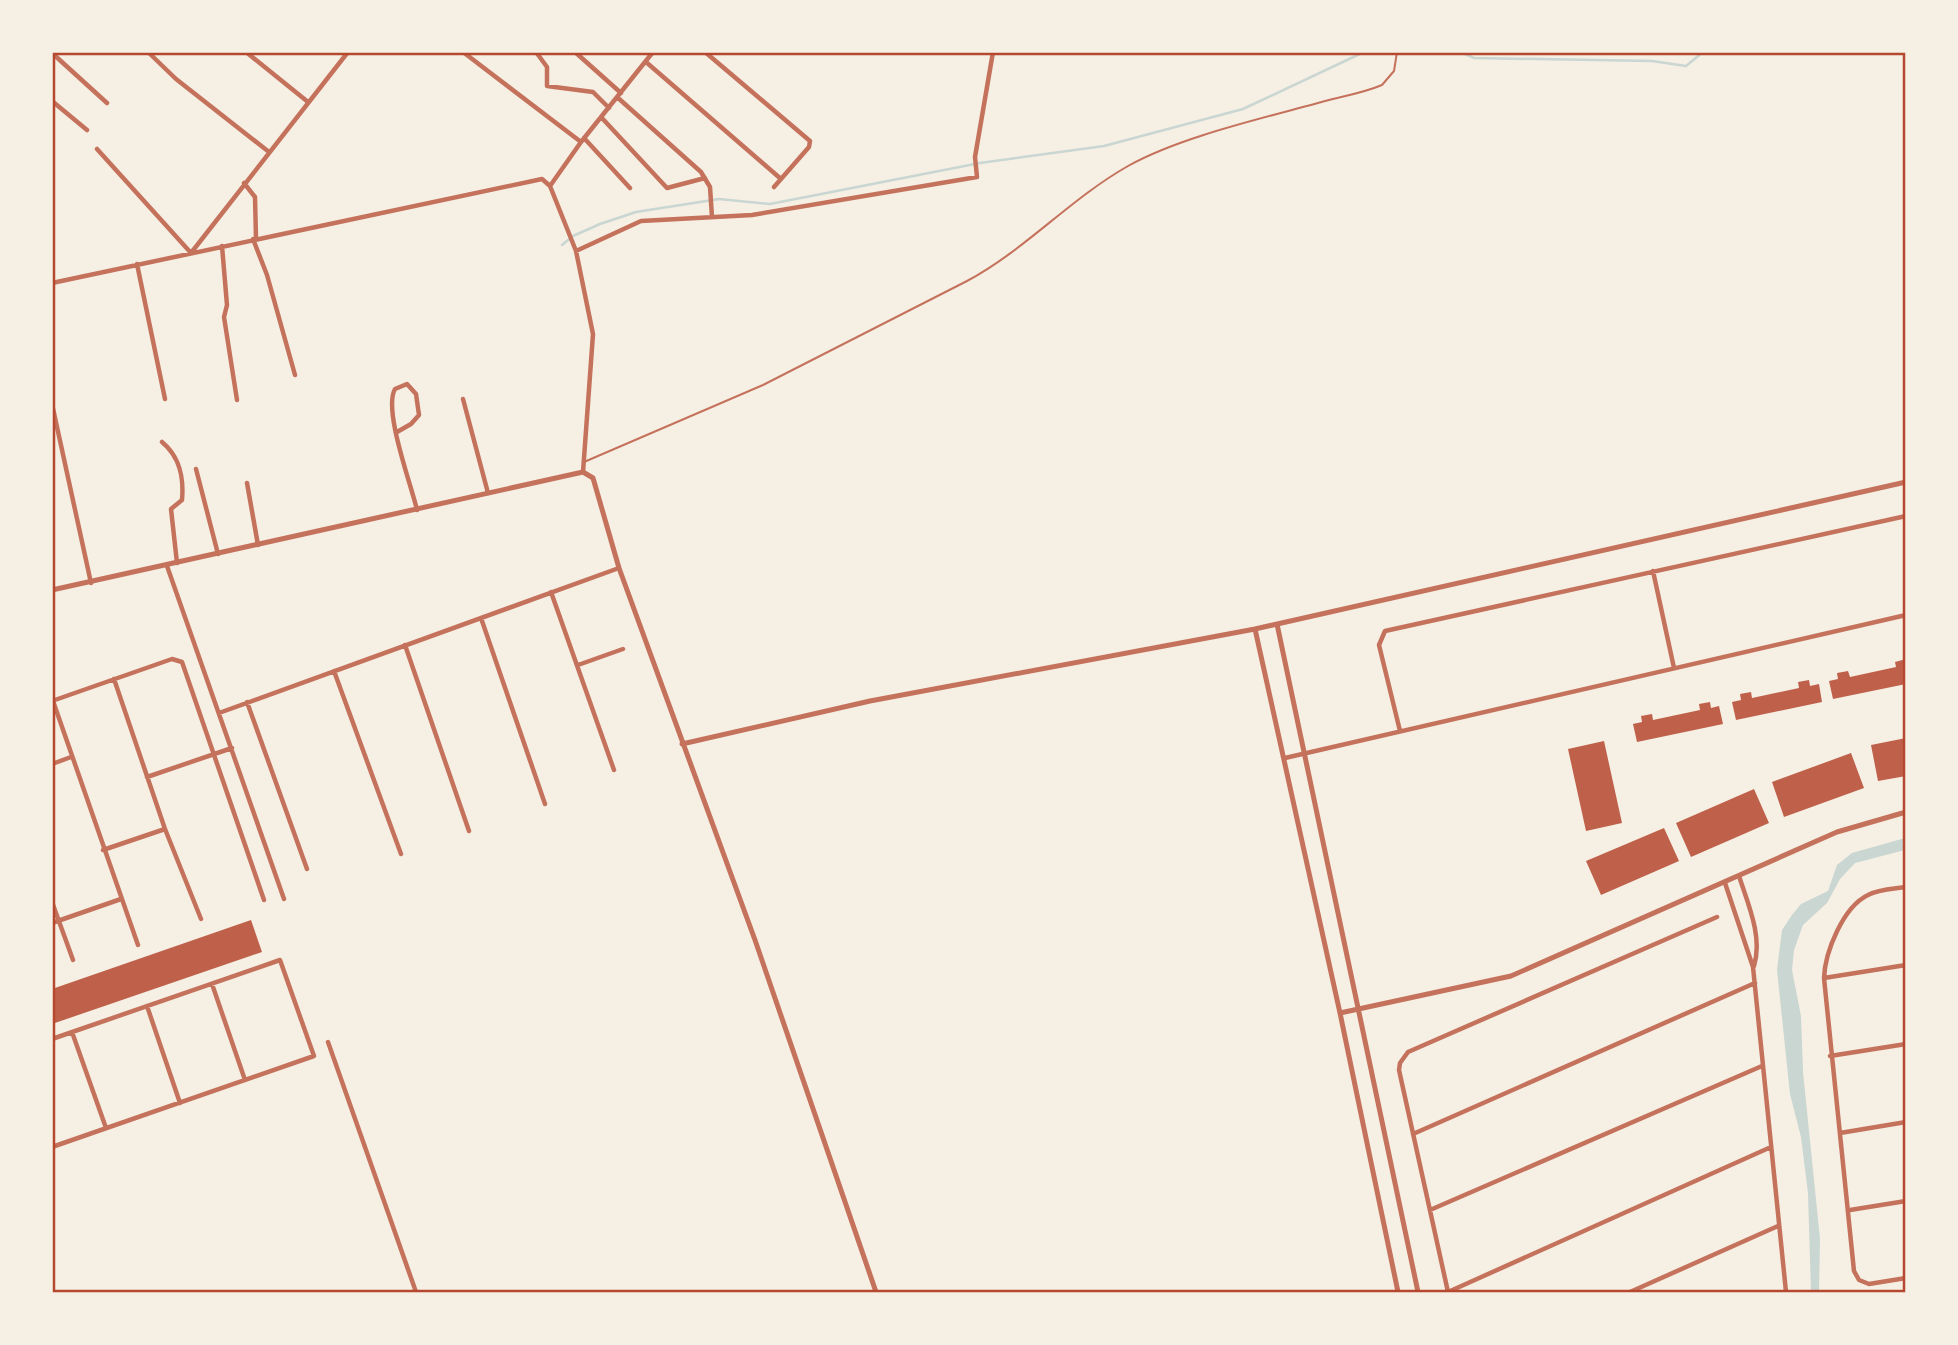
<svg xmlns="http://www.w3.org/2000/svg" width="1958" height="1345" font-family="'PT Sans',sans-serif">
  <rect width="100%" height="100%" fill="#f6efe4"/>
  <path fill="#c9d6d2" d="M1905 838V850L1855 863 1840 879 1827 903 1803 925 1794 950 1792 970 1801 1016 1803 1072 1820 1239 1819 1292H1811L1808 1193 1801 1137 1790 1094 1777 970 1782 930 1792 915 1801 904 1828 891 1837 865 1852 853Z"/>
  <g fill="none" stroke-linecap="round" stroke-linejoin="round">
    <path stroke="#c9d6d2" stroke-width="2.5" d="M1461 52 1474 58 1652 61 1686 66 1703 52
      M562 245 573 236 600 224 636 212 719 199 770 204 980 163 1104 146 1243 109 1364 52"/>
  </g>
  <path fill="#bf614a" d="M1906 659V684L1833 699 1829 681 1838 679 1837 673 1848 671 1850 677 1896 667 1895 662Z
    M1809 680 1810 686 1819 684 1822 702 1736 720 1732 702 1741 700 1740 694 1751 692 1752 698 1799 688 1798 682Z
    M1710 702 1711 708 1719 706 1723 724 1637 742 1633 724 1642 722 1641 716 1652 714 1653 720 1700 710 1699 704Z
    M1906 738V776L1878 781 1871 745Z
    M1604 741 1622 823 1586 831 1568 749Z
    M1851 753 1864 788 1784 817 1772 782Z
    M1754 789 1769 823 1691 857 1676 823Z
    M1664 828 1679 861 1601 895 1586 861Z
    M251 920 262 952 52 1024V989Z"/>
  <g fill="none" stroke-linecap="round" stroke-linejoin="round">
    <path stroke="#c5725c" stroke-width="2" d="M584 462 763 385 967 281C1025 250 1070 199 1128 166 1182 136 1265 118 1325 101 1344 96 1363 93 1382 85L1394 71 1397 52"/>
    <path stroke="#c5725c" stroke-width="4.5" d="M148 52 176 79 269 152
      M246 52 308 102
      M463 52 581 142
      M536 52 547 67V86L593 92 609 108
      M575 52 621 93
      M705 52 810 141 809 147 774 187
      M52 53 107 103
      M646 62 781 179
      M617 97 701 172 710 187 712 217
      M52 101 87 130
      M601 117 667 188 705 178
      M584 138 630 188
      M97 149 191 253 348 52
      M244 183 255 197 256 239
      M550 186 581 142 653 52
      M253 239 267 275 295 375
      M222 246 227 305 224 317 237 400
      M576 251 641 221 752 215 977 177 975 157 993 52
      M137 264 165 399
      M52 283 542 179 550 186 576 251 593 334 583 472
      M463 399 488 493
      M52 404 91 583
      M397 432 411 424 419 415 416 394 407 384 395 389C383 410 411 484 417 510
      M162 442C180 457 184 477 182 500L171 509 177 563
      M196 469 218 554
      M247 483 258 545
      M167 566 284 899
      M1653 571 1674 668
      M551 592 614 770
      M481 618 545 804
      M405 645 469 831
      M578 665 623 649
      M334 671 401 854
      M114 679 165 829 201 919
      M52 701 172 659 182 662 264 900
      M53 701 138 945
      M247 702 307 869
      M219 713 619 568
      M1400 731 1379 645 1385 631 1906 516
      M1285 758 1906 615
      M52 764 71 757
      M147 777 232 748
      M103 850 165 829
      M1739 876C1748 904 1763 937 1754 966
      M1725 883 1753 967 1786 1292
      M1906 887C1893 889 1879 889 1868 895 1843 907 1825 952 1824 978L1854 1271 1859 1280 1869 1284 1906 1278
      M52 902 73 960
      M52 923 121 899
      M1824 978 1906 965
      M212 984 245 1080
      M147 1006 180 1103
      M72 1032 106 1128
      M52 1039 280 960 314 1056 52 1147
      M328 1042 416 1292
      M1830 1056 1906 1044
      M1840 1133 1906 1122
      M1413 1134 1755 983
      M1430 1210 1762 1066
      M1850 1210 1906 1201
      M1448 1292 1399 1070 1400 1063 1408 1052 1717 917
      M1448 1292 1771 1147
      M1630 1292 1778 1226"/>
    <path stroke="#c5725c" stroke-width="5" d="M52 590 583 472 593 478 619 568 755 940 876 1292
      M1277 624 1418 1292
      M1255 629 1340 1013 1398 1292
      M682 744 870 701 1255 629 1906 482
      M1340 1013 1511 976 1837 832 1906 812"/>
  </g>
  <rect width="1958" height="1345" fill="none" stroke="#f6efe4" stroke-width="108"/>
  <rect x="54" y="54" width="1850" height="1237" fill="none" stroke="#b5482f" stroke-width="2.5"/>
</svg>
